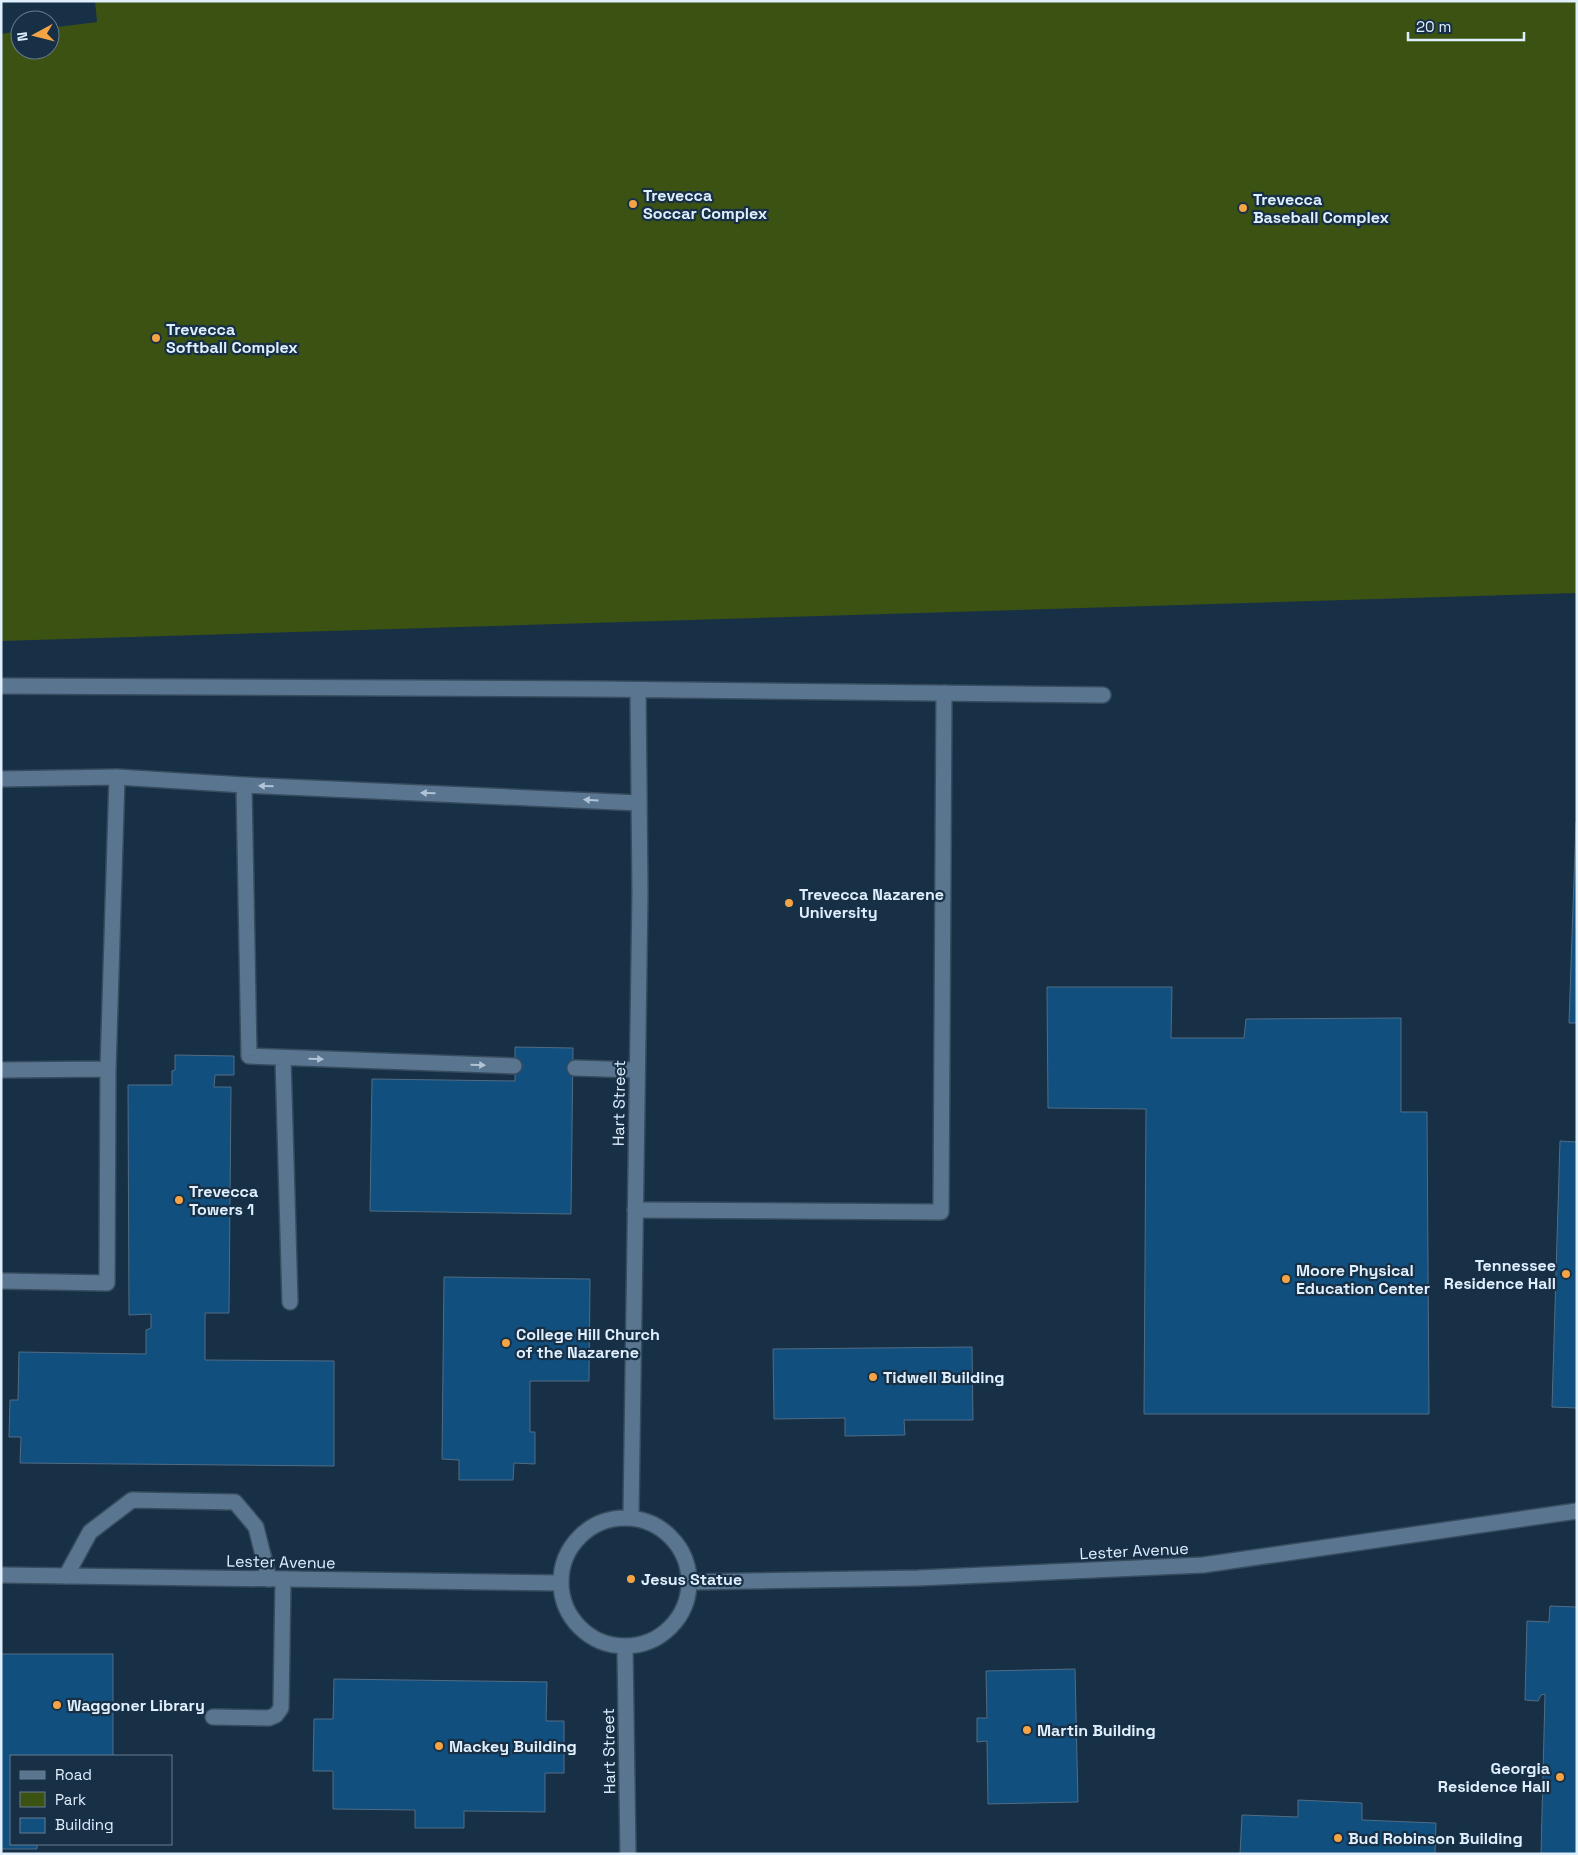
<svg xmlns="http://www.w3.org/2000/svg" width="1578" height="1855" font-family="'Space Grotesk',sans-serif">
  <rect width="100%" height="100%" fill="#173046"/>
  <path fill="#3b5212" d="M95 1H1577V593L1 641V34L20 31V50H50V28L97 22Z"/>
  <path fill="#114f7f" stroke="#516c85" d="M1576 822 1577 823V1023H1569Z
    M1047 987H1172L1171 1038H1244L1246 1019 1401 1018V1112H1427L1429 1414H1144L1146 1109 1048 1108Z
    M515 1047 573 1048 571 1214 370 1211 372 1079 515 1081Z
    M175 1055 234 1056V1075H215L214 1087H231L229 1313H205V1360L334 1361V1466L20 1463 21 1437H9L10 1400H18L19 1352 146 1354V1330L151 1328V1314L129 1315 128 1085H172V1071L175 1070Z
    M1560 1141 1577 1142V1408L1552 1407Z
    M444 1277 590 1279 589 1381H530V1432H535V1464L514 1463 513 1480H459V1460L442 1459Z
    M972 1347 973 1420H904L905 1435 845 1436V1418L774 1419 773 1349Z
    M1550 1606 1577 1607V1854H1541L1545 1694 1541 1695 1538 1701 1525 1700 1527 1621 1549 1622Z
    M1 1654H113V1756H11V1844H37V1849H1Z
    M1075 1669 1078 1802 988 1804 987 1741 977 1742V1718H987L986 1671Z
    M334 1679 547 1682 546 1721H564V1773H545V1812L464 1811V1828H415V1810L333 1809V1771H313L314 1719H333Z
    M1298 1800 1362 1803V1820L1436 1823 1435 1854H1240L1242 1815 1298 1817Z"/>
  <g fill="none" stroke-linecap="round" stroke-linejoin="round">
    <g stroke="#374c5e" stroke-width="18">
      <path id="lane" d="M1 779 117 777 244 785 639 803
        M244 785 249 1056 514 1066
        M283 1058 290 1302
        M575 1068 636 1070
        M1 1070 108 1069 117 777
        M635 1210 941 1212 944 693
        M1 1281 107 1283 108 1069
        M66 1576 90 1532 132 1500 235 1502 256 1527 269 1579
        M213 1717 269 1718 276 1715 281 1708 283 1579"/>
    </g>
    <g stroke="#374c5e" stroke-width="18">
      <path id="street" d="M1 686 597 689 1103 695
        M631 1516 640 893 638 690
        M561 1582a64 64 0 1 1 128 0a64 64 0 1 1-128 0Z
        M1 1575 560 1583
        M689 1582 918 1578 1203 1565 1577 1511
        M625 1647 628 1854"/>
    </g>
    <use href="#lane" stroke="#5a758f" stroke-width="15"/>
    <use href="#street" stroke="#5a758f" stroke-width="15"/>
  </g>
  <defs><path id="oneway-solid" d="M-6-.8H1V-3.2L6.5 0L1 3.2V.8H-6Z" transform="scale(1.25)"/></defs>
  <g fill="#b1c4d7">
    <use href="#oneway-solid" transform="translate(266 786) rotate(-178)"/>
    <use href="#oneway-solid" transform="translate(428 793) rotate(-178)"/>
    <use href="#oneway-solid" transform="translate(591 800) rotate(-177)"/>
    <use href="#oneway-solid" transform="translate(316 1059) rotate(2)"/>
    <use href="#oneway-solid" transform="translate(478 1065) rotate(2)"/>
  </g>
  <g fill="#f4a444" stroke="#173046" stroke-width="2">
    <circle cx="633" cy="204" r="5"/>
    <circle cx="1243" cy="208" r="5"/>
    <circle cx="156" cy="338" r="5"/>
    <circle cx="789" cy="903" r="5"/>
    <circle cx="179" cy="1200" r="5"/>
    <circle cx="1566" cy="1274" r="5"/>
    <circle cx="1286" cy="1279" r="5"/>
    <circle cx="506" cy="1343" r="5"/>
    <circle cx="873" cy="1377" r="5"/>
    <circle cx="631" cy="1579" r="5"/>
    <circle cx="57" cy="1705" r="5"/>
    <circle cx="1027" cy="1730" r="5"/>
    <circle cx="439" cy="1746" r="5"/>
    <circle cx="1560" cy="1777" r="5"/>
    <circle cx="1338" cy="1838" r="5"/>
  </g>
  <g text-anchor="middle" dominant-baseline="central" stroke-width="4.5" stroke-linejoin="round" paint-order="stroke">
    <g font-size="16" font-weight="bold" fill="#e0effe" stroke="#173046" text-anchor="start">
      <text x="643" y="195">Trevecca<tspan x="643" dy="18">Soccar Complex</tspan></text>
      <text x="1253" y="199">Trevecca<tspan x="1253" dy="18">Baseball Complex</tspan></text>
      <text x="166" y="329">Trevecca<tspan x="166" dy="18">Softball Complex</tspan></text>
      <text x="799" y="894">Trevecca Nazarene<tspan x="799" dy="18">University</tspan></text>
      <text x="189" y="1191">Trevecca<tspan x="189" dy="18">Towers 1</tspan></text>
      <text x="1556" y="1265" text-anchor="end">Tennessee<tspan x="1556" dy="18">Residence Hall</tspan></text>
      <text x="1296" y="1270">Moore Physical<tspan x="1296" dy="18">Education Center</tspan></text>
      <text x="516" y="1334">College Hill Church<tspan x="516" dy="18">of the Nazarene</tspan></text>
      <text x="883" y="1377">Tidwell Building</text>
      <text x="641" y="1579">Jesus Statue</text>
      <text x="67" y="1705">Waggoner Library</text>
      <text x="1037" y="1730">Martin Building</text>
      <text x="449" y="1746">Mackey Building</text>
      <text x="1550" y="1768" text-anchor="end">Georgia<tspan x="1550" dy="18">Residence Hall</tspan></text>
      <text x="1348" y="1838">Bud Robinson Building</text>
    </g>
    <g font-size="16" fill="#e0effe" stroke="#173046">
      <text transform="translate(619 1103) rotate(-89)">Hart Street</text>
      <text transform="translate(1134 1551) rotate(-3)">Lester Avenue</text>
      <text transform="translate(281 1562) rotate(1)">Lester Avenue</text>
      <text transform="translate(609 1751) rotate(-91)">Hart Street</text>
    </g>
  </g>
  <rect width="1578" height="1855" fill="none" stroke="#e0effe" stroke-width="5"/>
  <rect x="10" y="1755" width="162" height="90" fill="#173046" stroke="#677c90"/>
  <rect x="20" y="1771" width="25" height="8" fill="#5a758f" stroke="#677c90"/>
  <text x="55" y="1780" font-size="15" fill="#e0effe">Road</text>
  <rect x="20" y="1792" width="25" height="15" fill="#3b5212" stroke="#677c90"/>
  <text x="55" y="1805" font-size="15" fill="#e0effe">Park</text>
  <rect x="20" y="1818" width="25" height="15" fill="#114f7f" stroke="#677c90"/>
  <text x="55" y="1830" font-size="15" fill="#e0effe">Building</text>
  <g transform="translate(35 35) rotate(263)"><circle r="24" fill="#173046" stroke="#677c90"/>
  <path d="M0-4L9 19L0 12L-9 19Z" fill="#f4a444"/>
  <text y="-8" font-size="14" font-weight="bold" text-anchor="middle" fill="#e0effe">N</text>
  </g>
  <path d="M1408 32v8h116v-8" fill="none" stroke="#e0effe" stroke-width="2.5"/>
  <text x="1416" y="32" font-size="15" fill="#e0effe" stroke="#173046" stroke-width="4" paint-order="stroke">20 m</text>
</svg>
